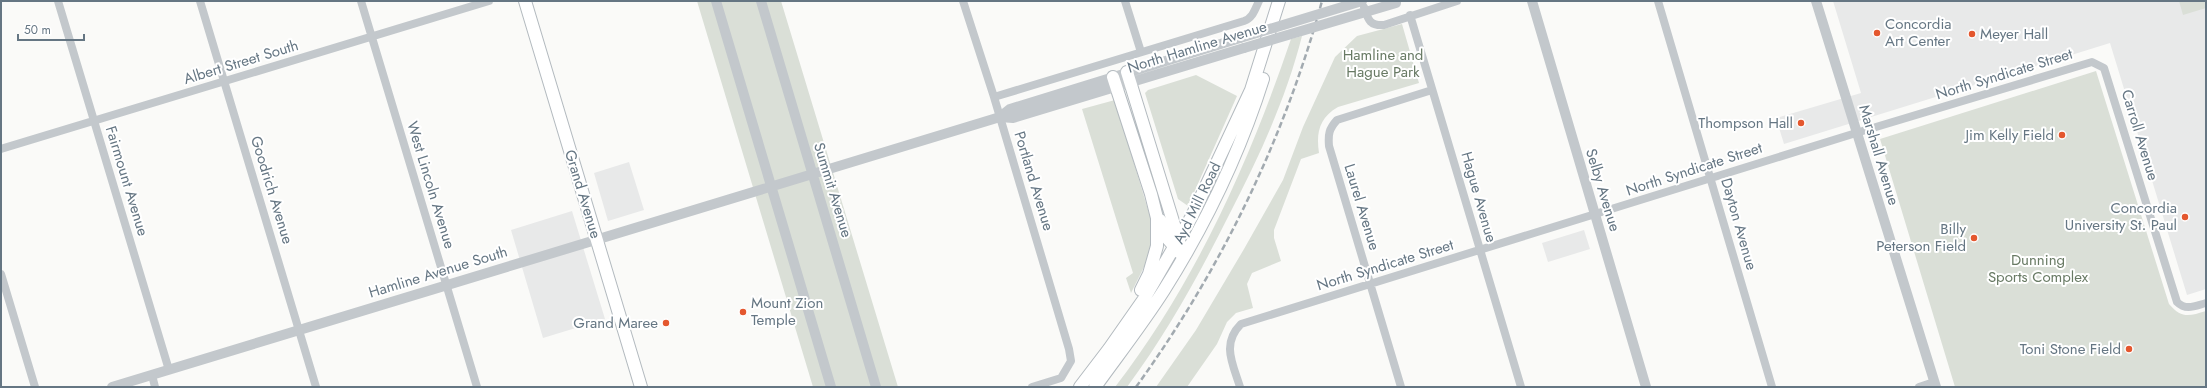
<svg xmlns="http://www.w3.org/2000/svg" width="2207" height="388" font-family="Jost,sans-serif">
  <rect width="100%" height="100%" fill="#fafaf8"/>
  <path fill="#e8e9e9" d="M1833 1H2206V289L2187 295 2110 43 1784 144 1776 118 1861 93Z
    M629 162 644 210 608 221 594 173Z
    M572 211 605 319 543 338 511 230Z
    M1584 230 1590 249 1548 262 1542 243Z"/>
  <path fill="#dadfd7" d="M697 1H781L898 387H813Z
    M2179 1H2206V8L2183 15Z
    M1402 24 1419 83 1338 107C1319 118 1316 133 1319 153L1301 159 1274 230V238L1281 261 1252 273 1247 284 1253 308 1236 313 1227 322 1217 344 1187 387H1156L1196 330 1244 249 1283 180 1303 127 1335 57 1357 36Z
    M1302 36C1286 99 1259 157 1229 215 1199 275 1167 333 1127 387H1115C1195 283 1249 163 1291 39Z
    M2096 71 2169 304C2182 319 2189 316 2206 311V387H1955L1880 139Z
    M1196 75 1237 96 1188 206 1178 199 1145 93 1148 90Z
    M1115 100 1152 223V251L1131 293 1126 278 1133 273 1082 109Z"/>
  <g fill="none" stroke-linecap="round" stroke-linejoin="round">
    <g stroke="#b3babf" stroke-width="14">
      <path id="secondary" d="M525 1 641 387
        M1127 72 1180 244
        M1113 77 1151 194 1157 218V246L1149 274 1141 290
        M1160 220 1167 238 1180 253
        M1080 387 1109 349 1144 299 1192 216 1251 90 1279 1
        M1095 387C1118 355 1143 323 1164 290 1205 225 1240 152 1263 79"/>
    </g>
    <path stroke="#c3c8cc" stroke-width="8" d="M58 1 169 370
      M200 1 316 387
      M361 1 477 387
      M963 1 994 97 1069 349 1071 361 1061 378 1032 387
      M1125 1 1141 52
      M1658 1 1772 387
      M1364 7C1368 19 1369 26 1384 25L1457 1
      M1410 15 1521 387
      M994 97 1244 21C1253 18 1255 9 1259 1
      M1 149 489 1
      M1 274 35 387
      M152 375 155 387
      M1240 387C1233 364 1221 344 1241 324L1856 133 2092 62 2104 68 2177 302C2186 311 2195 306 2206 303
      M1401 387 1329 146C1328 134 1329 129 1337 120L1432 90
      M1919 387 1934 382"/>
    <path stroke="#c3c8cc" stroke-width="10" d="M716 1 831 387
      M761 1 876 387
      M1532 1 1646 387
      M1816 1 1936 387
      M1000 117 1010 109 1240 38
      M112 387 1000 117 1013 118 1244 48"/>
    <use href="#secondary" stroke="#fff" stroke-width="12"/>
    <path stroke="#a2aab0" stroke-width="2.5" stroke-dasharray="6 3" stroke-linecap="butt" d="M1136 387C1220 271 1284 140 1322 1"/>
    <path stroke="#c3c8cc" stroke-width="10" d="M1240 38 1362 1
      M1244 48 1396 3"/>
  </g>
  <g fill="#e4572e" stroke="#fff" stroke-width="1.5">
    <circle cx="1877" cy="33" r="4"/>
    <circle cx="1972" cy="34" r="4"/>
    <circle cx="1801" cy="123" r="4"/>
    <circle cx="2062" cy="135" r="4"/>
    <circle cx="2185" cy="217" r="4"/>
    <circle cx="1974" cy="238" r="4"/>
    <circle cx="743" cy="312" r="4"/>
    <circle cx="666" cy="323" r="4"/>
    <circle cx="2129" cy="349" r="4"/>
  </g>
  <g text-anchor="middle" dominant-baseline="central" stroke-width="4" stroke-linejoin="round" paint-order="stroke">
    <g font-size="15" fill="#657683" stroke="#fff" text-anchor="end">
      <text x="1885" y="24" text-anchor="start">Concordia<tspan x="1885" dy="17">Art Center</tspan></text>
      <text x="1980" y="34" text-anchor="start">Meyer Hall</text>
      <text x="1793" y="123">Thompson Hall</text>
      <text x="2054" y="135">Jim Kelly Field</text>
      <text x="2177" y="208">Concordia<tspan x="2177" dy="17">University St. Paul</tspan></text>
      <text x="1966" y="229">Billy<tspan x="1966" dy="17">Peterson Field</tspan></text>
      <text x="751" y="303" text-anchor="start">Mount Zion<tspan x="751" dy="17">Temple</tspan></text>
      <text x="658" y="323">Grand Maree</text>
      <text x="2121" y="349">Toni Stone Field</text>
    </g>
    <g font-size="15" fill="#657683" stroke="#fff">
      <text transform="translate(1197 47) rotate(-17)">North Hamline Avenue</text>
      <text transform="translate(241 62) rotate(-17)">Albert Street South</text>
      <text transform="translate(2004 74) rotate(-17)">North Syndicate Street</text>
      <text transform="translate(2140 135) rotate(73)">Carroll Avenue</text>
      <text transform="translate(1879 155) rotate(73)">Marshall Avenue</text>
      <text transform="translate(1694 169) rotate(-18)">North Syndicate Street</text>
      <text transform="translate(127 181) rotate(73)">Fairmount Avenue</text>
      <text transform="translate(1034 181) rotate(73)">Portland Avenue</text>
      <text transform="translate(431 185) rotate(73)">West Lincoln Avenue</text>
      <text transform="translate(272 190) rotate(73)">Goodrich Avenue</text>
      <text transform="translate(833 190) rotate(73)">Summit Avenue</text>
      <text transform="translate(1603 190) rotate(73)">Selby Avenue</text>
      <text transform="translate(583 194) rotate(73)">Grand Avenue</text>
      <text transform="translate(1479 197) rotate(74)">Hague Avenue</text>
      <text transform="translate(1197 203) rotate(-64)">Ayd Mill Road</text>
      <text transform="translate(1362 207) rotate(73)">Laurel Avenue</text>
      <text transform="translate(1739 224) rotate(74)">Dayton Avenue</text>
      <text transform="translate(1385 265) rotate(-17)">North Syndicate Street</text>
      <text transform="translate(438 272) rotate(-17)">Hamline Avenue South</text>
    </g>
    <g font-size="15" fill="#687a64" stroke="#fff">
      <text x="1383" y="55">Hamline and<tspan x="1383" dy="17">Hague Park</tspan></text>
      <text x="2038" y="260">Dunning<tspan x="2038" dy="17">Sports Complex</tspan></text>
    </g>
  </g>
  <rect width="2207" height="388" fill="none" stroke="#657683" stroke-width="4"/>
  <path d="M18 34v6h66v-6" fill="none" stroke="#657683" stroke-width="2"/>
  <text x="24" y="34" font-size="12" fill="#657683" stroke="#ffffff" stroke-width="3" paint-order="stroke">50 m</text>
</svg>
